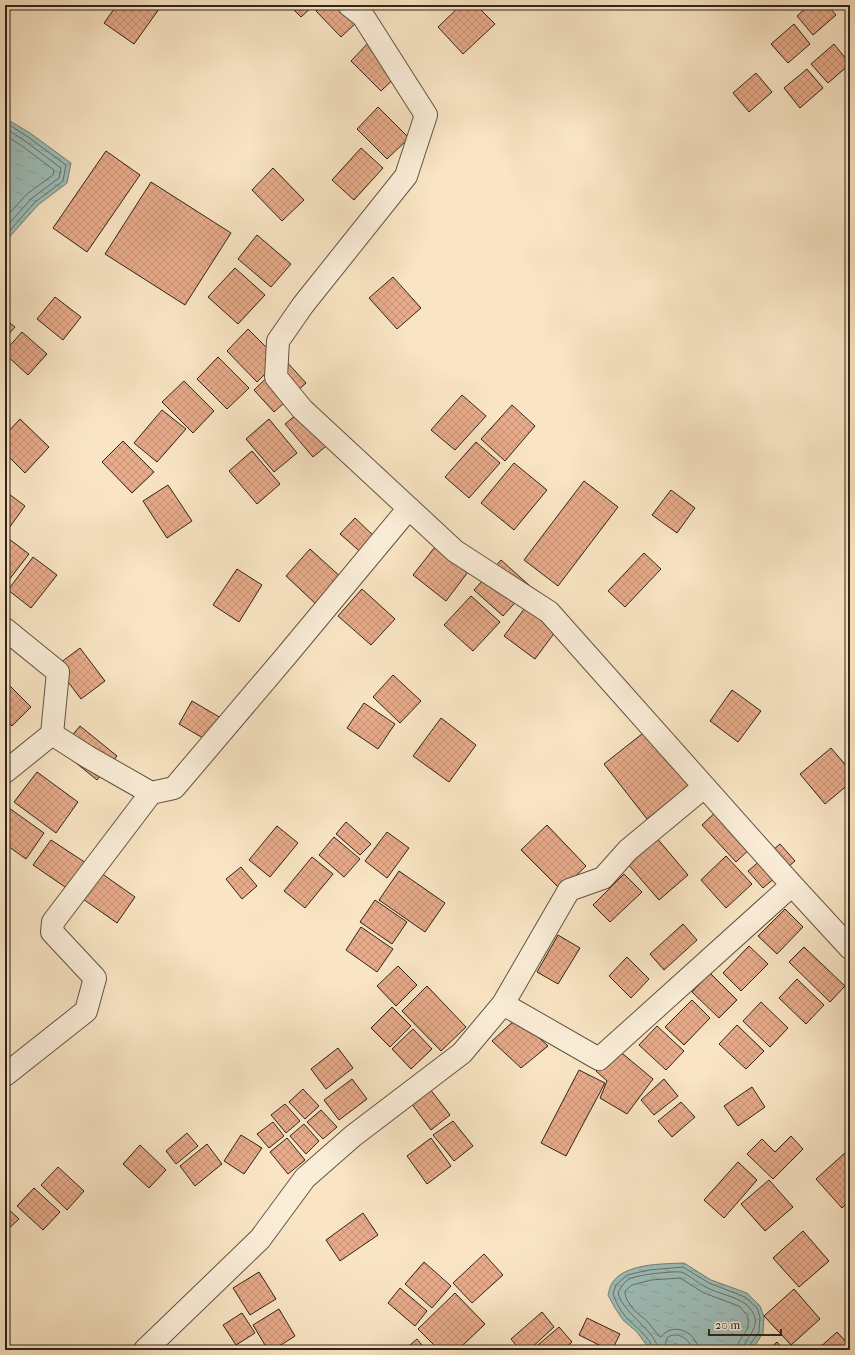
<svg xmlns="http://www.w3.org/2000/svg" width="855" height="1355" font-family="'IM FELL French Canon',serif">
  <defs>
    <pattern id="water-ripples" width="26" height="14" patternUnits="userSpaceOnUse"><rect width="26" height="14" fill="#9ebeb9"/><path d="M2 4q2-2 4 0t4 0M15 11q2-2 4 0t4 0" fill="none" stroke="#88a39e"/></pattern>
    <pattern id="building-cross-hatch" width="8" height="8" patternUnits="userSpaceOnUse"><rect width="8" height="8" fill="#e7aa8a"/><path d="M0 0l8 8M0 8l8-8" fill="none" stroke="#c69276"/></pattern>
  </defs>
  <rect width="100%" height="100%" fill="#f9e5c4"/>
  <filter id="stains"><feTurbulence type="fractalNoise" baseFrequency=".005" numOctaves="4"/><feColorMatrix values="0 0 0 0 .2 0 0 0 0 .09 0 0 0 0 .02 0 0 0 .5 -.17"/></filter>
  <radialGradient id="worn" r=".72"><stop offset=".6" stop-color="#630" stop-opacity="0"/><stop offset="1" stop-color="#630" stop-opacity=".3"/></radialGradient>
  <path fill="url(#water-ripples)" stroke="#728079" d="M5 118 30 133 71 163 67 183 38 205 5 242Z
    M684 1263 711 1280 747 1293 760 1306 764 1317 763 1333 752 1350H685L675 1343 672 1350H650L637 1332 623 1320 615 1308 608 1295C609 1291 610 1286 612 1283 625 1263 663 1264 684 1263Z"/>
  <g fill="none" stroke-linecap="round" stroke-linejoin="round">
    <path stroke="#677168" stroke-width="1" d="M5 122 28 137 66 165 63 181 35 202 5 236
      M5 128 25 141 61 168 59 178 32 198 5 228
      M5 135 22 146 54 170 53 175 27 194 5 218
      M653 1350C651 1337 634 1326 625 1316 620 1310 616 1302 613 1294L616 1285 627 1275 649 1270 683 1267 709 1283 745 1297 757 1308 760 1317 759 1332 749 1346 748 1350
      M658 1350C657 1331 624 1315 618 1293 620 1288 624 1282 629 1279 636 1275 672 1271 681 1272 686 1273 698 1283 704 1286 718 1295 743 1296 752 1311 763 1328 744 1337 743 1350
      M664 1350 667 1338C676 1330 691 1339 692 1350
      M698 1350C697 1332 673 1321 661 1337L659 1336 648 1322 634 1310 627 1300 625 1294V1291L632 1285 651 1280 680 1278 704 1293 739 1306 747 1315C753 1333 738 1334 737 1350"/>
  </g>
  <path fill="url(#building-cross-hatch)" stroke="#302418" d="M117 5H153L159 9 134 44 104 23Z
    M289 5H314L301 17Z
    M322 5H369L372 8 341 37 316 11Z
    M461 5H476L495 24 463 54 438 27Z
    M809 5H827L836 15 813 35 797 16Z
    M794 24 810 44 788 63 771 44Z
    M372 39 403 70 381 91 351 61Z
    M834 44 850 64 828 83 811 64Z
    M807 69 823 88 800 108 784 88Z
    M756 73 772 92 749 112 733 93Z
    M378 107 409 138 387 159 357 129Z
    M361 148 383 168 354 200 332 180Z
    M106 151 140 175 87 252 53 228Z
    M273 168 304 200 282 221 252 190Z
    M151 182 231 233 185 305 105 254Z
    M257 235 291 264 271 287 238 259Z
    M235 268 265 295 238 324 208 297Z
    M393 277 421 308 397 329 369 298Z
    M55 297 81 317 63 340 37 319Z
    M5 319 15 327 5 338Z
    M248 329 279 360 257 382 227 351Z
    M22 332 47 354 28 375 5 354V351Z
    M218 357 249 388 227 409 197 379Z
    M285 360 306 383 274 412 254 390Z
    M184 381 214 411 193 433 162 402Z
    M462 395 486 416 455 450 431 430Z
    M5 397 10 402 5 408Z
    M308 405 336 438 313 457 285 424Z
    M512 405 535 426 505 461 481 439Z
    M162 410 186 429 157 462 134 443Z
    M20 419 49 447 25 473 5 453V435Z
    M269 419 297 453 274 472 246 439Z
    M123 441 154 472 132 493 102 462Z
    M476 442 500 463 469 498 445 477Z
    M252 451 280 484 257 504 229 471Z
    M514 463 547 490 514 530 481 503Z
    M584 481 618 507 558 586 524 560Z
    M168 485 192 521 167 538 143 501Z
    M671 490 695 508 677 533 652 515Z
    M5 491 25 506 9 528 5 525Z
    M355 518 378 540 364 555 340 534Z
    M5 536 29 554 5 585Z
    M438 543 471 568 446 601 413 575Z
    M310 549 343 579 318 606 286 576Z
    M644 553 661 569 625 607 608 591Z
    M33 557 57 575 31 608 8 590Z
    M501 560 530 586 503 616 474 590Z
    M237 569 262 585 239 622 213 605Z
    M362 589 395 619 371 645 338 616Z
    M536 593 567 616 535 659 504 636Z
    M471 596 500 622 473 651 444 625Z
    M80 648 105 681 81 699 56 666Z
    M393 675 421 701 400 723 373 697Z
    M5 681 31 707 12 726 5 719Z
    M732 690 761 711 738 742 710 721Z
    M192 701 233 725 220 748 179 724Z
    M364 703 395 724 378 749 347 728Z
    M441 718 476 745 449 782 413 756Z
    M80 726 117 756 97 780 60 750Z
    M647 730 691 784 647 819 604 764Z
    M831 748 850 770V783L825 804 800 774Z
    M37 772 78 802 56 833 14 802Z
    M723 805 757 842 736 862 702 825Z
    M9 808 44 833 26 859 5 844V814Z
    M346 822 371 844 360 855 336 834Z
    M547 825 586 866 561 890 521 850Z
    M277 826 298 843 270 877 249 860Z
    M387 832 409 848 387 878 365 861Z
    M334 837 360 859 344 877 319 855Z
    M656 837 688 875 659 900 627 863Z
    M51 840 86 863 68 889 33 865Z
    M780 844 795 861 763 888 748 871Z
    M726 856 752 884 726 908 701 880Z
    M312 857 333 874 305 908 284 891Z
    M241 867 257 886 242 899 226 879Z
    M399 871 445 903 425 932 379 900Z
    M101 873 135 897 117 923 83 899Z
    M624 874 642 892 610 922 593 905Z
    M375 900 407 922 392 944 360 922Z
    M785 909 803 927 777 954 758 936Z
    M683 924 697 940 664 970 650 954Z
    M361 927 393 949 377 972 346 950Z
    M558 935 580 948 558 984 537 972Z
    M749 946 768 964 741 991 723 973Z
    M804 947 845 986 830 1002 789 962Z
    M627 957 649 979 631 998 609 976Z
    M398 966 417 985 396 1006 377 986Z
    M710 973 737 1000 719 1018 692 992Z
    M797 979 824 1005 806 1024 779 998Z
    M427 986 466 1027 441 1051 402 1011Z
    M692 1000 710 1018 684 1045 665 1027Z
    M761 1002 788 1028 770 1047 743 1021Z
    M392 1007 411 1026 390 1047 371 1028Z
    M517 1018 548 1046 521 1068 492 1041Z
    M737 1025 764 1051 746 1069 719 1044Z
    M657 1026 684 1051 666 1070 639 1045Z
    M413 1029 432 1049 411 1069 392 1049Z
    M338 1048 353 1068 326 1089 311 1069Z
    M617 1049 653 1079 627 1114 600 1098 607 1081 596 1071Z
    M579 1070 605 1083 566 1156 541 1143Z
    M352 1079 367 1099 339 1120 324 1100Z
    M664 1079 678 1096 654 1115 641 1100Z
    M752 1087 765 1107 738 1126 724 1106Z
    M303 1089 319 1106 305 1119 289 1102Z
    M430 1089 450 1115 431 1130 411 1103Z
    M681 1102 695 1117 672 1137 658 1121Z
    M285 1104 300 1121 286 1133 271 1115Z
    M321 1110 337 1127 323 1139 307 1122Z
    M453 1121 473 1146 454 1161 433 1135Z
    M273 1122 284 1136 269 1148 257 1134Z
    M304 1124 319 1141 306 1154 290 1136Z
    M187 1133 198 1146 176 1164 166 1151Z
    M241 1135 262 1148 244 1174 224 1161Z
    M791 1136 803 1149 773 1179 747 1154 762 1139 775 1152Z
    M287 1138 305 1160 288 1174 270 1152Z
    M431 1138 451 1166 427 1184 407 1156Z
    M207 1144 222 1164 195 1186 180 1166Z
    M140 1145 166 1170 149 1188 123 1164Z
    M846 1152 850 1156V1200L842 1208 816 1179Z
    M738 1162 757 1180 724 1218 704 1200Z
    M58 1167 84 1191 67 1210 41 1185Z
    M769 1180 793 1207 765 1231 741 1204Z
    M34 1188 60 1212 43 1230 17 1206Z
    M5 1206 19 1219 5 1232Z
    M363 1213 378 1235 340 1261 326 1240Z
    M803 1231 829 1261 799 1287 773 1258Z
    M484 1254 503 1275 472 1303 453 1283Z
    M424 1262 451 1286 432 1308 405 1284Z
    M259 1272 276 1299 250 1315 233 1288Z
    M400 1288 427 1311 415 1326 388 1303Z
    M794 1289 820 1319 791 1345 764 1316Z
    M455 1293 485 1324 458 1350H439L418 1329Z
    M279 1309 295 1336 273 1350H268L253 1325Z
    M542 1312 554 1327 529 1350H520L511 1339Z
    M242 1313 255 1333 236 1345 223 1325Z
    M587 1318 620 1334 612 1350H609L579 1335Z
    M559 1327 572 1342 563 1350H532Z
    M837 1332 850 1346V1350H817Z
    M417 1339 426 1350H404Z
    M777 1342 784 1350H768Z"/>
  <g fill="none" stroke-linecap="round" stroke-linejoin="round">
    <g stroke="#625443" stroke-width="24">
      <path id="street" d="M349 5 363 16 426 115 406 176 303 305 278 341 276 377 302 409 455 551 549 612 792 885 850 948
        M5 629 58 672 52 734
        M5 772 52 734 88 757 151 793 174 788 286 656 409 508
        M503 1004 569 890 603 878 628 850 704 787
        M5 1075 86 1011 95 978 52 932 53 922 151 793
        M145 1350 260 1239 305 1178 353 1136 462 1053 503 1004 599 1059 792 885"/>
    </g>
    <use href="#street" stroke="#fbeed9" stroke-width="22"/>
  </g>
  <rect width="855" height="1355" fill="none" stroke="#f9e5c4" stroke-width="20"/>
  <rect x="6" y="6" width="843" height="1343" fill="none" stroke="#302418" stroke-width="2"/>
  <rect x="10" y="10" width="835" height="1335" fill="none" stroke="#302418"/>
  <path d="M709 1329v6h72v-6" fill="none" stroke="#302418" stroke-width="2"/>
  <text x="715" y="1329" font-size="12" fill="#302418" stroke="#fbeed9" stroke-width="3" paint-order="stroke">20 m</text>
  <rect width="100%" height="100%" filter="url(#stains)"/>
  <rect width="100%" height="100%" fill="url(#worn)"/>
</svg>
